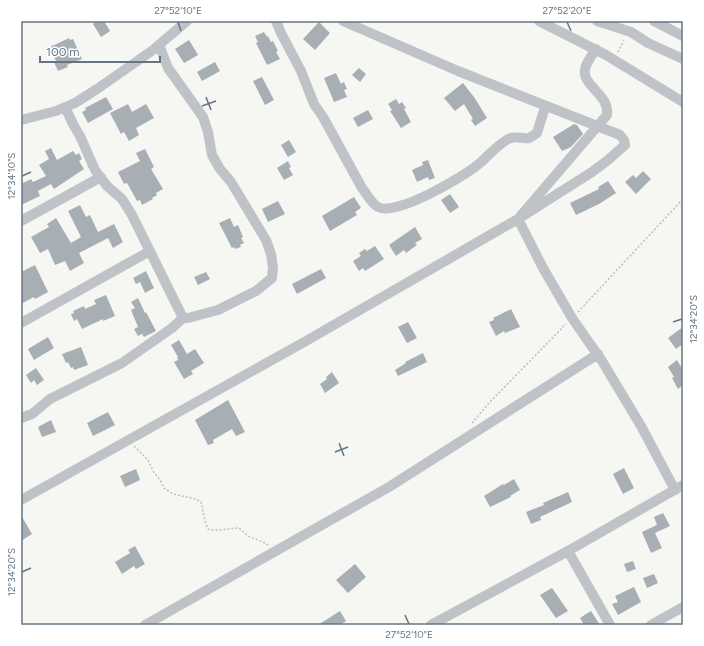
<svg xmlns="http://www.w3.org/2000/svg" width="704" height="646" font-family="Figtree,sans-serif">
  <rect width="100%" height="100%" fill="#f6f6f2"/>
  <path fill="#a7afb5" d="M97 21H104L110 31 101 37 93 24Z
    M319 22 330 33 315 50 303 39Z
    M264 32 267 37 268 36 271 42 273 41 278 51 276 52 280 59 267 65 256 43 258 42 255 36Z
    M69 38 70 40 73 39 82 59 67 65 68 67 58 71 54 62 56 61 50 47Z
    M189 40 198 55 184 63 175 49Z
    M215 62 220 71 202 81 197 72Z
    M359 68 366 74 360 82 352 75Z
    M336 73 341 84 344 82 347 89 344 90 347 97 334 102 324 78Z
    M262 77 274 100 265 105 253 81Z
    M463 83 474 97 487 118 475 126 471 120 473 119 464 104 455 111 444 98Z
    M106 97 113 109 88 123 82 112 86 110 85 108Z
    M396 99 399 104 402 102 406 108 404 109 411 122 401 128 390 111 392 110 388 104Z
    M128 104 132 112 146 104 154 118 136 128 139 135 129 141 124 132 121 134 110 113Z
    M368 110 373 119 358 127 353 118Z
    M574 124 577 125 583 134 571 147 562 151 553 137Z
    M289 140 296 152 288 157 281 145Z
    M51 148 57 160 73 151 76 155 79 153 82 159 79 161 84 169 54 189 51 184 38 191 40 196 21 205V184L31 179 33 182 46 176 39 165 49 159 45 151Z
    M145 149 154 167 151 169 163 189 156 193 157 195 152 198 153 199 142 205 140 200 137 201 127 183 124 184 118 172 140 161 136 153Z
    M428 160 435 178 429 180 428 177 417 182 412 170 423 165 422 162Z
    M288 161 291 167 289 168 293 175 284 180 277 168Z
    M643 171 651 179 636 194 625 182 633 175 636 178Z
    M608 181 616 193 599 204 576 215 570 203 599 189 598 187Z
    M450 194 459 207 450 213 441 200Z
    M354 197 361 208 355 212 357 215 330 231 322 216Z
    M278 201 285 214 268 222 262 209Z
    M80 205 86 217 90 215 98 232 114 224 123 242 113 248 108 238 79 253 84 263 70 271 65 261 55 265 48 249 40 253 31 237 49 227 47 224 56 218 71 243 81 237 68 211Z
    M230 218 234 227 238 225 243 237 241 238 244 243 240 245 241 247 235 249 234 247 232 248 219 223Z
    M415 227 422 239 415 243 417 245 406 253 404 250 396 256 389 245Z
    M375 246 384 259 365 271 363 268 359 271 353 261 361 256 359 253 365 249 367 251Z
    M35 265 48 292 35 299 34 297 21 304V272Z
    M321 269 326 278 297 294 292 284Z
    M146 271 154 288 145 293 140 282 136 284 133 278Z
    M206 272 210 279 198 285 194 277Z
    M106 295 115 316 103 321V319L82 329 77 319 74 321 71 314 74 313 73 311 84 306 85 309 96 304 94 300Z
    M138 298 145 313 146 312 156 331 144 337 142 334 138 336 134 329 138 327 131 310 135 308 131 302Z
    M511 309 520 327 505 333 504 331 496 336 489 322 494 320 493 318Z
    M408 322 417 338 407 343 398 327Z
    M683 327V344L676 349 668 338Z
    M48 337 54 348 34 360 28 349Z
    M179 340 187 354 195 349 204 363 191 371 193 374 184 379 174 362 178 360 177 357H178L171 345Z
    M81 347 88 365 74 370 73 367 71 368 68 362 66 363 62 354Z
    M423 353 427 362 398 376 395 370 406 363 405 362Z
    M677 360 683 370V385L678 389 672 378 674 377 668 367Z
    M36 368 44 380 37 385 34 380 31 383 26 375Z
    M332 372 339 383 325 393 320 384 327 379 326 377Z
    M228 400 245 432 236 436 232 429 213 440 214 443 208 445 195 420Z
    M108 412 115 425 93 436 87 423Z
    M51 420 56 432 42 437 38 427Z
    M624 468 634 488 623 494 613 474Z
    M136 469 140 480 125 487 120 476Z
    M514 479 520 490 510 496 511 497 490 507 484 496 503 484 504 485Z
    M568 492 572 502 540 517 541 520 531 524 526 512 544 505 543 503Z
    M663 513 670 526 655 533 662 548 651 553 642 532 657 525 654 517Z
    M21 515 32 534 21 541Z
    M135 546 145 564 136 569 134 566 122 574 115 562 130 553 128 550Z
    M633 561 636 569 627 572 624 564Z
    M355 564 366 577 348 593 336 580Z
    M654 574 658 583 647 588 643 578Z
    M634 587 641 602 618 615 612 604 618 602 615 596Z
    M552 588 568 611 556 618 540 595Z
    M340 611 346 621 340 625H318Z
    M591 611 600 625H584L580 618Z"/>
  <g fill="none" stroke-linecap="round" stroke-linejoin="round">
    <path stroke="#bbbdc0" stroke-width="1.5" stroke-dasharray="2 2" stroke-linecap="butt" d="M618 52 624 40
      M578 312 683 199
      M472 423 489 403 566 324
      M134 446 148 460 153 471 160 480 164 488 173 494 196 499 201 502 205 521 208 529C219 532 228 528 239 528L248 536 263 542 268 545"/>
    <path stroke="#bfc3c7" stroke-width="10" d="M276 21 281 33 301 71 314 104 323 117 362 188C367 194 371 203 378 207 396 217 465 176 480 163 488 156 501 141 511 138 516 136 523 139 529 138 532 137 535 134 537 133L545 107
      M539 21 606 55 683 102
      M597 21 631 32 648 43 683 59
      M654 21 683 36
      M596 49C593 54 588 60 586 66 578 85 610 93 607 115L518 219 543 268 572 318 602 361 641 426 675 490
      M65 107 74 126 80 136 95 170 107 186 122 199 132 215 183 318
      M21 120 56 111 75 103 97 89 153 50 187 21
      M21 221 101 177
      M21 323 150 251
      M21 418 32 414 50 399 122 363 172 328 183 318H188L218 310 256 291 272 278 273 268 271 254 266 240 231 182 220 169 212 155 208 132 203 117 168 68 159 45
      M21 500 306 341 518 219 592 172 608 160 625 145 624 140 620 135 458 71 343 21
      M568 551 610 625
      M145 625 389 487 598 354
      M431 625 568 551 683 485
      M651 625 683 607"/>
  </g>
  <path fill="none" stroke="#657584" stroke-width="1.5" d="M178 22 181 31M567 22 571 31M206 97 211 110M202 106 216 101M22 176 31 172M673 322 682 319M339 443 344 456M335 452 348 447M22 572 31 568M405 615 409 624"/>
  <rect width="704" height="646" fill="none" stroke="#ffffff" stroke-width="44"/>
  <path d="M40 56v6h120v-6" fill="none" stroke="#657584" stroke-width="2"/>
  <text x="46" y="56" font-size="12" fill="#657584" stroke="#ffffff" stroke-width="3" paint-order="stroke">100 m</text>
  <rect x="22" y="22" width="660" height="602" fill="none" stroke="#657584" stroke-width="1.5"/>
  <g font-size="10" text-anchor="middle" fill="#657584">
    <text x="178" y="14">27°52'10"E</text>
    <text x="567" y="14">27°52'20"E</text>
    <text transform="translate(11 176) rotate(-90)" y="4">12°34'10"S</text>
    <text transform="translate(693 319) rotate(-90)" y="4">12°34'20"S</text>
    <text transform="translate(11 572) rotate(-90)" y="4">12°34'20"S</text>
    <text x="409" y="638">27°52'10"E</text>
  </g>
</svg>
